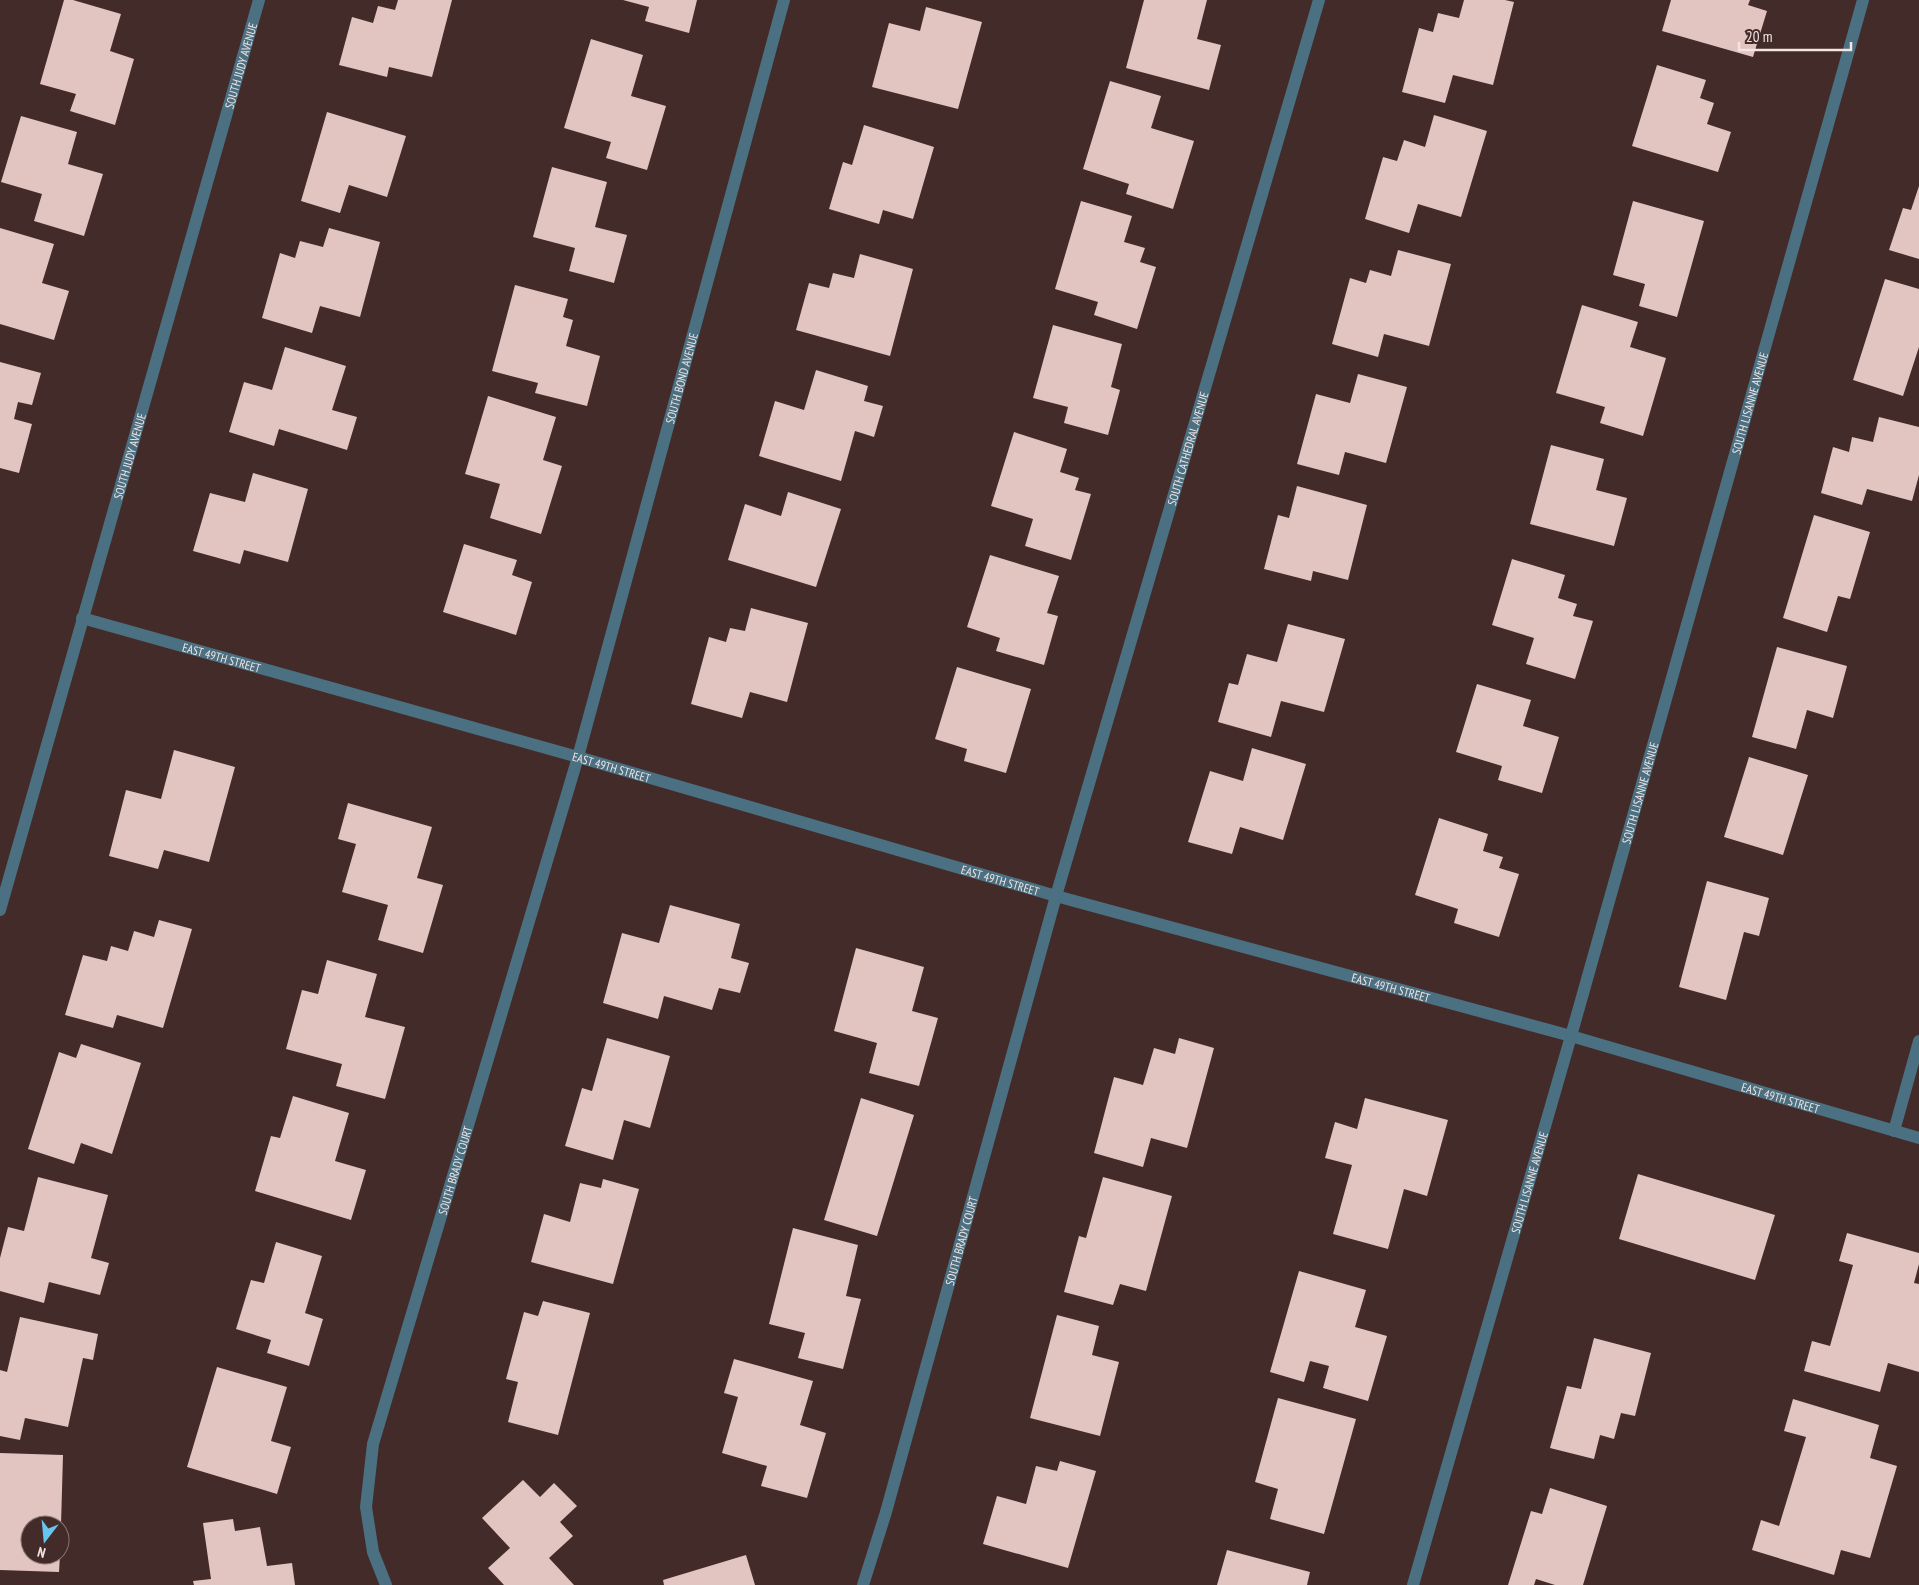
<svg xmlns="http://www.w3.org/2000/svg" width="1919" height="1585" font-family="'PT Sans Narrow',sans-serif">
  <rect width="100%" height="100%" fill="#422b28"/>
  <path fill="#e2c4c0" d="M64 0H73L121 14 110 51 134 59 115 125 70 111 76 94 40 84Z
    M398 0H452L432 77 389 67 387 77 339 65 352 17 373 23 378 6 395 10Z
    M623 0H697L689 33 645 21 649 7Z
    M1144 0H1207L1197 39 1221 45 1209 90 1126 68Z
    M1464 0H1505L1514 2 1493 85 1453 75 1445 103 1402 92 1419 28 1433 32 1438 13 1459 18Z
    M1671 0H1750L1748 5 1767 11 1753 57 1662 31Z
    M926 7 982 22 958 109 872 87 889 23 920 31Z
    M591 39 643 55 631 96 666 106 647 170 606 158 611 142 564 128Z
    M1657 65 1706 80 1700 98 1714 103 1707 124 1731 132 1718 172 1632 146Z
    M1110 81 1161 96 1151 128 1194 141 1173 209 1126 194 1129 184 1083 169Z
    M327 112 406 136 387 197 349 185 340 213 301 201Z
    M1434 115 1487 131 1461 217 1418 204 1409 233 1365 219 1383 157 1397 161 1404 140 1425 147Z
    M21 116 77 132 68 164 103 174 84 236 34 221 42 194 1 182Z
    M864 125 934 147 913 219 883 210 879 224 829 209 843 162 852 165Z
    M552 167 607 182 595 227 627 235 614 283 569 271 575 248 533 237Z
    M1919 186V259L1889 250 1903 208 1911 210Z
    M1081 201 1132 216 1124 242 1145 248 1140 262 1156 267 1137 329 1094 315 1098 302 1055 289Z
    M1633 201 1704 221 1677 317 1639 306 1645 284 1613 275Z
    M0 228 54 244 42 283 69 291 54 340 0 324Z
    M329 228 380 242 360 317 320 306 312 333 262 318 280 253 295 258 300 241 323 247Z
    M1398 250 1451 264 1429 346 1384 334 1378 357 1332 344 1350 278 1366 283 1370 270 1391 276Z
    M860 254 913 269 890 356 796 330 809 283 829 288 833 273 854 278Z
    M1885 279 1919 289V347L1903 396 1853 380Z
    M515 285 568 299 563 317 573 320 566 346 600 356 587 406 535 393 538 383 492 371Z
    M1582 305 1638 322 1630 347 1666 358 1643 436 1600 423 1605 407 1556 393Z
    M1053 325 1122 344 1111 387 1120 390 1108 435 1064 423 1068 407 1033 398Z
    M285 347 346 366 332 410 357 417 347 450 279 429 274 446 229 432 244 382 272 390Z
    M0 362 41 373 32 405 18 402 14 419 32 424 19 473 0 468Z
    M816 370 868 386 864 401 883 406 874 437 855 431 841 481 759 456 775 401 804 410Z
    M1358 374 1407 387 1386 463 1345 452 1339 475 1297 464 1316 394 1350 403Z
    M488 396 556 417 543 460 562 466 541 534 490 518 500 484 465 474Z
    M1879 417 1919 427V475L1912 501 1867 489 1862 505 1821 493 1833 447 1849 452 1852 437 1873 442Z
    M1014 432 1067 449 1060 472 1079 478 1075 490 1091 494 1071 560 1025 546 1033 519 991 506Z
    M1551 445 1604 459 1596 490 1627 498 1614 546 1530 524Z
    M253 473 308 489 288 562 244 550 240 564 193 551 210 493 245 502Z
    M1297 486 1367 505 1348 580 1313 571 1311 581 1264 569 1278 515 1289 518Z
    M788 492 841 509 816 587 728 560 745 504 781 516Z
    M1814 515 1870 532 1850 599 1838 596 1827 632 1783 618Z
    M464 544 517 560 512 575 532 582 516 635 443 612Z
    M990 555 1059 576 1047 613 1058 616 1044 665 996 651 1000 638 967 627Z
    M1512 559 1565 575 1558 598 1577 604 1573 616 1593 621 1575 679 1526 664 1534 638 1492 625Z
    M751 608 808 623 787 702 750 692 742 718 691 704 709 637 726 642 730 628 745 631Z
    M1288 624 1345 639 1324 712 1281 701 1271 737 1218 722 1229 683 1238 685 1247 654 1277 662Z
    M1777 647 1847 666 1833 718 1807 710 1796 749 1752 737Z
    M957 667 1031 689 1006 773 964 761 967 749 935 739Z
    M1477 684 1531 700 1523 726 1559 737 1542 793 1498 780 1502 766 1456 752Z
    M1252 748 1306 764 1283 840 1240 827 1232 854 1188 842 1210 771 1243 781Z
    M174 750 235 767 209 862 164 850 158 869 109 856 126 790 161 799Z
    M1749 757 1808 775 1783 855 1724 837Z
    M348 803 432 827 417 878 443 885 423 953 378 940 388 905 342 892 356 844 338 839Z
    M1439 818 1488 834 1483 851 1503 857 1499 868 1519 874 1499 937 1454 923 1458 909 1415 895Z
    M1707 881 1769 898 1759 936 1744 932 1726 1000 1679 987Z
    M670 905 740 924 731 958 749 963 740 993 719 988 712 1010 664 996 658 1019 603 1003 622 933 659 943Z
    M159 920 192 929 163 1028 117 1015 113 1028 65 1015 83 955 107 961 111 946 128 951 134 931 154 937Z
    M856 948 924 967 912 1011 938 1018 919 1086 869 1073 877 1043 834 1031Z
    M327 960 377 974 365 1017 405 1027 385 1099 336 1086 342 1064 286 1049 302 990 318 994Z
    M607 1038 670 1056 650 1128 624 1120 613 1160 565 1146 582 1088 592 1091Z
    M1179 1038 1214 1048 1187 1148 1151 1138 1143 1167 1094 1153 1114 1077 1143 1085 1154 1048 1175 1054Z
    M81 1044 141 1063 112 1154 81 1143 74 1164 28 1149 59 1052 76 1058Z
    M293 1096 349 1113 335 1161 366 1170 351 1220 255 1191 271 1136 280 1138Z
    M861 1098 914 1115 877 1236 824 1220Z
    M1365 1098 1448 1120 1427 1196 1404 1189 1388 1249 1333 1234 1352 1165 1325 1158 1335 1122 1357 1129Z
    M1638 1174 1775 1215 1755 1280 1619 1239Z
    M38 1177 108 1195 91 1258 109 1263 100 1295 49 1282 44 1303 0 1291V1258L8 1227 24 1231Z
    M1103 1177 1172 1196 1146 1291 1120 1284 1113 1305 1064 1292 1079 1236 1086 1238Z
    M603 1179 639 1189 613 1284 531 1262 544 1214 570 1222 580 1183 601 1188Z
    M793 1228 858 1245 846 1296 861 1299 843 1369 798 1358 805 1333 769 1324Z
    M1847 1233 1919 1253V1264L1914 1283 1919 1284V1372L1888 1363 1880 1392 1804 1371 1812 1341 1830 1346 1853 1265 1839 1261Z
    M276 1242 322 1256 305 1313 323 1319 309 1366 267 1353 271 1340 236 1329 251 1280 264 1283Z
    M1299 1271 1366 1290 1355 1327 1387 1336 1368 1401 1323 1388 1329 1366 1310 1361 1304 1382 1270 1372Z
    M543 1301 590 1313 558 1435 508 1422 518 1382 506 1379 524 1312 538 1316Z
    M1057 1315 1099 1326 1092 1355 1119 1362 1100 1436 1030 1418Z
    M20 1317 98 1334 93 1360 83 1358 68 1427 25 1418 20 1440 0 1436V1370L7 1372Z
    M1594 1338 1651 1353 1635 1416 1621 1413 1614 1439 1600 1435 1594 1459 1550 1448 1567 1386 1581 1389Z
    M734 1359 813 1381 800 1425 826 1433 807 1498 761 1486 767 1466 722 1453 738 1397 724 1393Z
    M217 1367 287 1387 271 1441 291 1447 277 1494 187 1467Z
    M1278 1398 1356 1419 1324 1534 1270 1519 1278 1489 1255 1482Z
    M1793 1399 1879 1425 1870 1458 1897 1466 1870 1558 1841 1550 1834 1575 1752 1550 1761 1520 1779 1526 1806 1437 1784 1431Z
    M0 1453 63 1455 61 1525H30V1555H60L59 1572 0 1570Z
    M1060 1461 1096 1471 1068 1568 983 1544 997 1496 1026 1504 1036 1466 1057 1471Z
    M523 1480 540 1497 554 1483 577 1506 560 1522 573 1536 549 1558 574 1585H504L488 1568 510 1548 482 1518Z
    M1550 1488 1607 1506 1583 1585H1555L1536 1579 1534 1585H1508L1531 1511 1542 1514Z
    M233 1519 235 1531 260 1527 267 1566 292 1563 295 1585H194L193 1581 211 1579 203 1523Z
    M1227 1550 1310 1572 1307 1585H1217Z
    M746 1555 755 1585H664L663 1580Z"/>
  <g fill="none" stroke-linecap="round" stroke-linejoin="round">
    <path stroke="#4a7082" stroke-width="12" d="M1894 1131 1919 1041"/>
    <g stroke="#4a7082" stroke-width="12">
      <path id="s1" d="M82 618 578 757 1056 896 1571 1036 1919 1138"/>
      <path id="s2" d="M0 910 259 0"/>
      <path id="s3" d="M386 1585 373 1552 366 1507 373 1444 578 757 784 0"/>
      <path id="s4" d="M863 1585 886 1512 1056 896 1319 0"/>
      <path id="s5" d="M1413 1585 1571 1036 1863 0"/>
    </g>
  </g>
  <g text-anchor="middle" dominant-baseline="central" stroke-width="5" stroke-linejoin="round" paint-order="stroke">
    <g font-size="12" fill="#f4e4e2" stroke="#422b28">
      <text stroke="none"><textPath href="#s2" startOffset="878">SOUTH JUDY AVENUE</textPath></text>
      <text stroke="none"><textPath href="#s3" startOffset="1254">SOUTH BOND AVENUE</textPath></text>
      <text stroke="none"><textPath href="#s5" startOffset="1229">SOUTH LISANNE AVENUE</textPath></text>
      <text stroke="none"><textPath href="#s4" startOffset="1182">SOUTH CATHEDRAL AVENUE</textPath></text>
      <text stroke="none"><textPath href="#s2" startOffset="472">SOUTH JUDY AVENUE</textPath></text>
      <text stroke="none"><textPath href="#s1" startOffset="145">EAST 49TH STREET</textPath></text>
      <text stroke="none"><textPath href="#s1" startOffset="550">EAST 49TH STREET</textPath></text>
      <text stroke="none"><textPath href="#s5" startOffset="824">SOUTH LISANNE AVENUE</textPath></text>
      <text stroke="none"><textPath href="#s1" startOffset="955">EAST 49TH STREET</textPath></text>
      <text stroke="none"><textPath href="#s1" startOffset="1360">EAST 49TH STREET</textPath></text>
      <text stroke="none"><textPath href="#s1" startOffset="1765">EAST 49TH STREET</textPath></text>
      <text stroke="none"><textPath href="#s3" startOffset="430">SOUTH BRADY COURT</textPath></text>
      <text stroke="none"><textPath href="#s5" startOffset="419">SOUTH LISANNE AVENUE</textPath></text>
      <text stroke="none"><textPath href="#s4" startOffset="358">SOUTH BRADY COURT</textPath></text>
    </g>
  </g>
  <g transform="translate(45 1540) rotate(196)"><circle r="24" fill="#422b28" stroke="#897572"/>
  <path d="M0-4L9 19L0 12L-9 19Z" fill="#67c4ef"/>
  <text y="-8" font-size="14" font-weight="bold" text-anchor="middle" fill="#f4e4e2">N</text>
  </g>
  <path d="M1739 42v8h112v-8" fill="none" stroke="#f4e4e2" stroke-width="2.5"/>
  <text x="1746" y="42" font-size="15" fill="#f4e4e2" stroke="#422b28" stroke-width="4" paint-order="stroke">20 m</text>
</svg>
